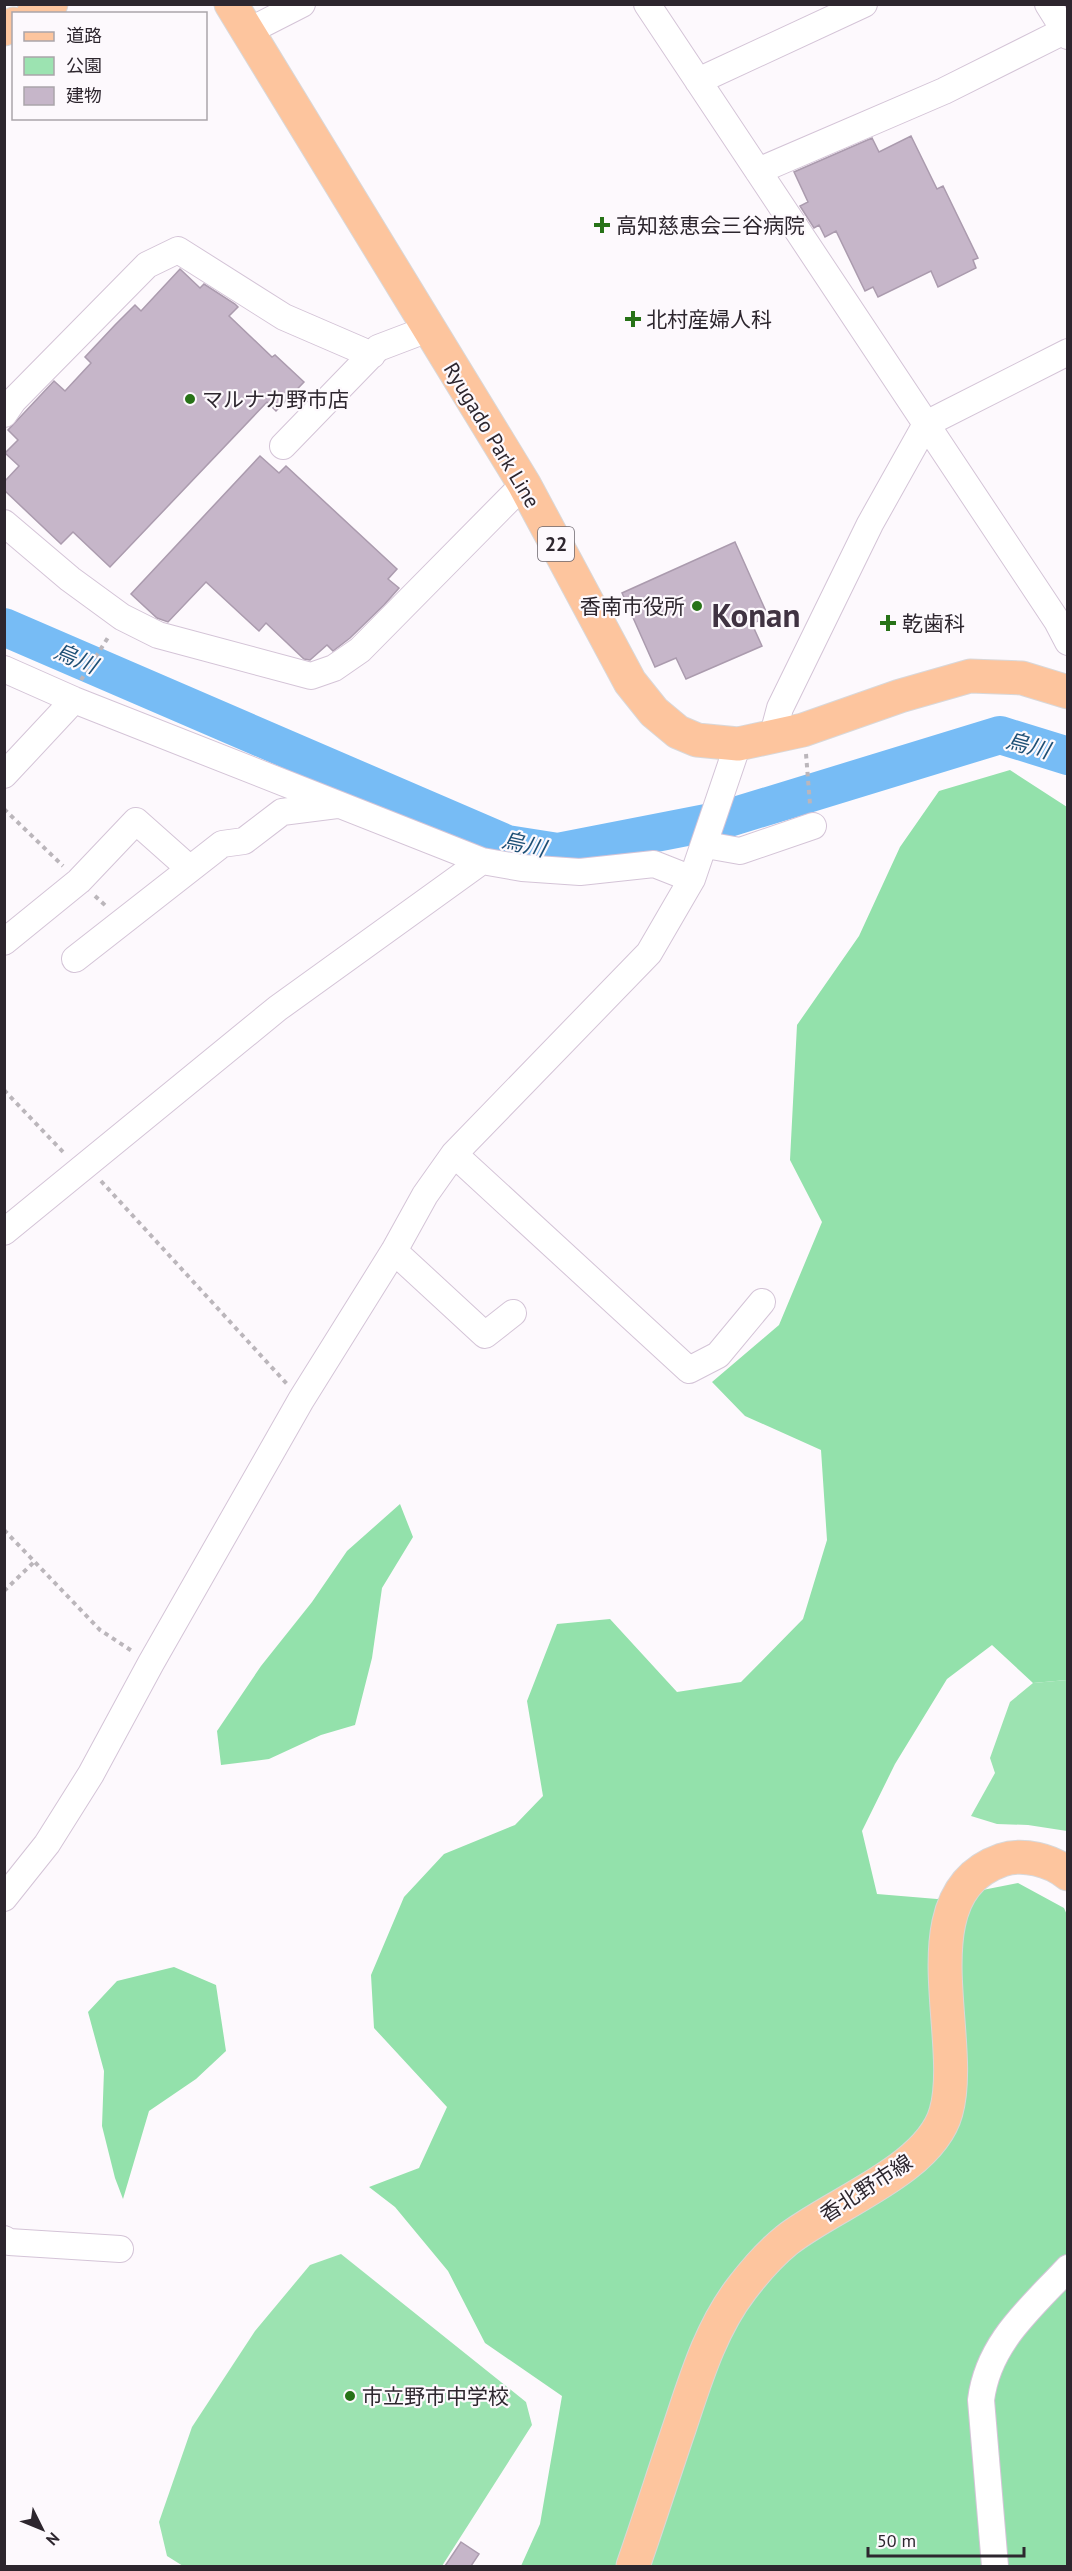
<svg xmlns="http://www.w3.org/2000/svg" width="1072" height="2571" font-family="'PT Sans','Noto Sans JP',sans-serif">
  <rect width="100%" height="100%" fill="#fdf9fd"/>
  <path fill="#9ce3b1" d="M1067 1680V1831L1028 1825 997 1824 971 1816 995 1773 990 1758 1010 1702 1033 1683Z
    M341 2254 526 2402 532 2425 442 2566H183L167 2556 159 2522 192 2427 255 2331 310 2265Z"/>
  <path fill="#93e1ab" d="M1010 770 1067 807V1680L1033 1683 992 1645 947 1679 895 1764 862 1831 877 1894 937 1899 1018 1883 1064 1908 1067 1915V2566H521L540 2524 562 2396 485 2343 448 2271 395 2207 369 2187 419 2168 447 2107 374 2028 371 1975 404 1897 444 1854 515 1825 543 1796 527 1701 557 1624 610 1619 677 1692 741 1682 803 1619 827 1540 821 1450 745 1416 712 1382 779 1325 822 1222 790 1160 797 1025 859 936 900 847 939 791Z
    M400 1504 413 1537 382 1588 372 1658 355 1725 321 1735 269 1759 221 1765 217 1731 261 1666 312 1602 347 1551Z
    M174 1967 216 1985 226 2051 196 2079 149 2111 123 2199 115 2178 102 2126 104 2071 88 2012 117 1981Z"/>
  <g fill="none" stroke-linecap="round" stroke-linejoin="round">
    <path stroke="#77bcf5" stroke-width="38" d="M4 627 507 844 558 852 722 820 1000 735 1068 756"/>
  </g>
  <path fill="#c6b6c9" stroke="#ab9bae" stroke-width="1.5" d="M911 136 937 189 943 186 978 258 973 260 976 268 938 287 931 271 878 297 873 287 865 291 836 231 825 237 819 225 814 228 800 206 808 202 794 172 872 138 879 152Z
    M180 269 200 288 204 284 235 304 238 307 229 316 272 357 275 355 304 382 276 411 267 402 110 567 73 532 61 544 4 490V482L19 466 5 453 18 440 8 430 54 381 65 391 91 363 85 357 115 325 135 305 141 311Z
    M260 456 279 473 286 466 397 569 388 579 399 588 384 605 350 638 333 651 327 645 310 660 304 659 266 623 259 631 206 582 168 622 157 618 131 594Z
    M735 542 768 616 752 624 762 646 686 679 676 658 655 667 622 593Z
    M461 2542 479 2554 471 2566H445Z"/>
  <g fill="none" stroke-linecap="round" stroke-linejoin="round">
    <g stroke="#d4c4d7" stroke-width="28">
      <path id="minor" d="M647 4 1057 621 1068 642
        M1048 4 1068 36
        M247 32 302 4
        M698 81 864 4
        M758 171 944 91 1064 31
        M4 414 13 401 147 265 178 250 284 317 372 355
        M283 446 378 348 428 329
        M4 523 70 579 122 617 158 635 311 676 334 668 360 650 524 484
        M4 669 74 700 482 861 522 868 580 872 654 864 692 879
        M772 738 780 708 870 524 926 424 1068 352
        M4 775 74 700
        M706 845 740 851 813 826
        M4 942 79 881 136 821 190 869
        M75 959 222 844 244 841 282 812 337 805
        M454 1154 689 1370 718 1355 762 1302
        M4 1232 278 1008 482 861
        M394 1251 485 1335 513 1313
        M4 1898 47 1844 91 1774 151 1663 301 1400 394 1251 425 1195 454 1154 649 953 692 879 738 744
        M4 2239 9 2242 120 2249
        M995 2566 981 2400C988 2343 1030 2309 1068 2268"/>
    </g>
    <g stroke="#d9d8d9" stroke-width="35">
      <path id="major" d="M231 4 524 484 630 682 654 712 678 732 697 740 738 744 803 730 900 696 970 676 1022 678 1068 692
        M33 14 51 4
        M4 29 14 24
        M633 2566C649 2520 664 2473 680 2426 696 2378 711 2328 742 2288 755 2271 771 2253 787 2240 832 2204 930 2170 946 2112 967 2038 904 1894 1002 1860 1023 1853 1051 1860 1068 1874"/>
    </g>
    <path stroke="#bbb6bb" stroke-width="4" stroke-dasharray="4.5 4.5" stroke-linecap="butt" d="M81 680 109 636
      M806 754 810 804
      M4 809 63 866
      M95 896 107 907
      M4 1090 64 1153
      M101 1181 287 1384
      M4 1530 100 1630 132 1651
      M4 1591 35 1561"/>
    <use href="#minor" stroke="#fff" stroke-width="26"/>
    <use href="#major" stroke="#fdc59e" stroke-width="33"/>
  </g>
  <g fill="#277217" stroke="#fdf9fd" stroke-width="2">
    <path d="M599 216h6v6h6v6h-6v6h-6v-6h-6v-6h6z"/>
    <path d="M630 310h6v6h6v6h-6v6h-6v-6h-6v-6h6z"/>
    <circle cx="190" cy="399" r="6"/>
    <circle cx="697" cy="606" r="6"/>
    <path d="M885 614h6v6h6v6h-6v6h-6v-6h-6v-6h6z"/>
    <circle cx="350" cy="2396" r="6"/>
  </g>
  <g text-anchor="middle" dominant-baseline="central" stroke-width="4.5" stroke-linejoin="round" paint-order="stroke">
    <rect fill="#fdf9fd" stroke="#6b656c" stroke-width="1.5" x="538" y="527" width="36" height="34" rx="4.5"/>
    <g font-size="20" font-weight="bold" fill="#2d262e">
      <text x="556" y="544">22</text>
    </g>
    <g font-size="21" fill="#2d262e" stroke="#fdf9fd" text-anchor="start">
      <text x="616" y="225">高知慈恵会三谷病院</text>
      <text x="646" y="319">北村産婦人科</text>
      <text x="202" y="399">マルナカ野市店</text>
      <text x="685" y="606" text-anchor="end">香南市役所</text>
      <text x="902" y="623">乾歯科</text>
      <text x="362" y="2396">市立野市中学校</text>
    </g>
    <g font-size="21" fill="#2d262e" stroke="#fdf9fd">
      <text transform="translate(492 435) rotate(59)">Ryugado Park Line</text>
      <text transform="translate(866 2188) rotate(-33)">香北野市線</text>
    </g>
    <g font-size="22" font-style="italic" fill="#1e5076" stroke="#fdf9fd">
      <text transform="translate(76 658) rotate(23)">烏川</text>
      <text transform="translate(1028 745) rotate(15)">烏川</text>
      <text transform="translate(524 844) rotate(13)">烏川</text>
    </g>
    <g font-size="33" font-weight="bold" fill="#403342" stroke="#fdf9fd">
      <text x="756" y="614">Konan</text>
    </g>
  </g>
  <rect width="1072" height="2571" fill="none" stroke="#2d262e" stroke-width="12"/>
  <rect x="12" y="12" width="195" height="108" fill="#fdf9fd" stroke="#aaa5aa" stroke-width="1.5"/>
  <rect x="24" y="32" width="30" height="9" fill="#fdc59e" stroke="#aaa5aa" stroke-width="1.5"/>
  <text x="66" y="42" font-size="18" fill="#2d262e">道路</text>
  <rect x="24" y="57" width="30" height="18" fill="#9ce3b1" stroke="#aaa5aa" stroke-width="1.5"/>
  <text x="66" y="72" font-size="18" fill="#2d262e">公園</text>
  <rect x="24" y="87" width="30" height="18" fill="#c6b6c9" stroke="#aaa5aa" stroke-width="1.5"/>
  <text x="66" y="102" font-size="18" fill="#2d262e">建物</text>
  <g transform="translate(42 2529) rotate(133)" stroke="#fdf9fd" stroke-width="4.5" paint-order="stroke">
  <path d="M0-4.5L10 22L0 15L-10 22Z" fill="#2d262e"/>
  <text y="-9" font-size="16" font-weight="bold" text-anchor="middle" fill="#2d262e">N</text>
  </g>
  <path d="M868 2547v9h156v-9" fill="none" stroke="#2d262e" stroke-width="3"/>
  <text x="877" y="2547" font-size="18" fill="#2d262e" stroke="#fdf9fd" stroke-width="4.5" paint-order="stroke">50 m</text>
</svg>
